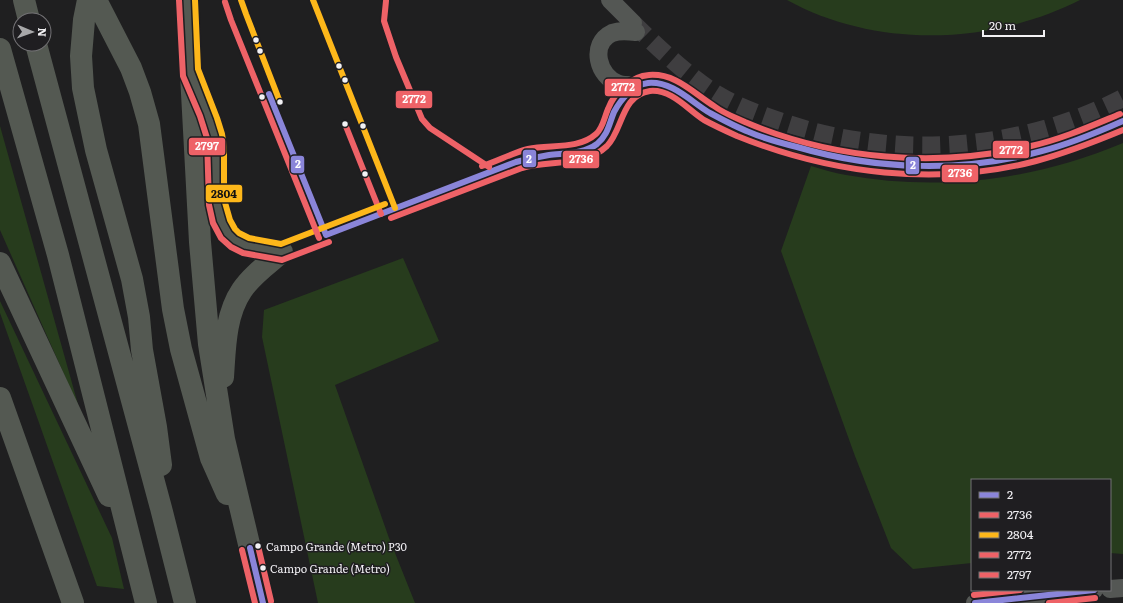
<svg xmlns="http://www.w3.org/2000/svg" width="1123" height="603" font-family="Literata,serif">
  <rect width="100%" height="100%" fill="#1f1f20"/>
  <path fill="#273c1d" d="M787 0H1080C991 45 876 49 787 0Z
    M0 126 79 408 0 230Z
    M1123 143V554L1110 553V480H972V563L913 569 891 548 855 456 781 251 811 166C822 169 834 173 846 175 940 192 1035 180 1123 143Z
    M403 258 439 341 335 385 389 538 415 603H318L262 337 264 310Z
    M0 301 112 538 124 589 97 586 0 313Z"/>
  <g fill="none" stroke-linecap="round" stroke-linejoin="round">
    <path stroke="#3f3e40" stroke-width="18" stroke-dasharray="18 9" stroke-linecap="butt" d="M633 23C657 47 689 77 718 95 738 107 761 115 782 122 894 160 1018 152 1123 98
      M641 85C671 76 686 100 710 113 723 121 737 127 751 133 868 180 1009 178 1123 121"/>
    <path stroke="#545754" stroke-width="18" d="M610 0 633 23
      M636 32C628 31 620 30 612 33 589 44 598 77 619 84 626 86 634 85 641 85
      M1110 589 1123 588
      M975 603 1094 590"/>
    <path stroke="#545952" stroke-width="22" d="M24 0 29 20
      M88 0 84 20 81 56 83 88 96 150 132 279 139 317 142 350 156 427 161 465
      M96 0 131 68 140 92 149 124 173 309 181 349 211 458 227 494
      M187 0 200 242 209 344 224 439 263 603
      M36 44 161 508 185 603
      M0 49 58 255 146 603
      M197 89C204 104 212 121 215 138 219 171 205 231 246 246 257 250 270 251 282 252
      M0 263 109 496
      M223 377C225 348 225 315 242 290 252 275 268 264 282 252
      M0 398 73 603"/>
    <g stroke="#1f1e21" stroke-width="9">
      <path id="bus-1" d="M269 94 326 235
        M326 235 516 162C527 159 538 157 549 155 564 153 584 154 597 144 608 135 609 124 614 112 621 99 633 85 648 83 673 81 691 102 710 113 723 120 736 127 749 132 765 139 781 143 797 147 876 170 962 173 1042 151 1070 144 1096 133 1123 121
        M250 548 263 603
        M975 603 1094 590"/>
    </g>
    <g stroke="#1f1e21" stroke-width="9">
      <path id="bus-2" d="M345 124 381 214
        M391 218 522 168C549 160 585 167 607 146 623 130 621 95 650 91 672 89 688 110 704 120 715 126 726 131 737 136 831 174 937 187 1036 161 1066 153 1094 142 1123 130
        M242 550 255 603
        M1049 603 1095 598"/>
    </g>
    <g stroke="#1f1e21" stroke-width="9">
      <path id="bus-3" d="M195 0 198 69 217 118 222 134 224 147V199L230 220 235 229 239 233 249 238 281 244 385 204
        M241 0 246 14 280 102
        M313 0 395 208"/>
    </g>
    <g stroke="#1f1e21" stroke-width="9">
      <path id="bus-4" d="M386 1 384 21 396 57 422 119 430 128 489 167
        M482 166C498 161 512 153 528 149 550 144 578 150 596 134 603 128 604 118 608 109 614 93 631 76 649 75 676 73 693 93 714 106 723 113 734 117 745 122 834 160 937 168 1031 146 1062 139 1091 126 1120 114
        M258 546 271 601
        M974 595 1020 590"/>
    </g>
    <g stroke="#1f1e21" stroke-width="9">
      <path id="bus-5" d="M179 0 183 76 200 116 207 138 209 205 213 223 221 238 231 247 243 253 282 260 329 242
        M225 2 231 20 319 238"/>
    </g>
    <use href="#bus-1" stroke="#8a85d9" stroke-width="6"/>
    <use href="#bus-2" stroke="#ee6267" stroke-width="6"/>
    <use href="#bus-3" stroke="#fdb71a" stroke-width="6"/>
    <use href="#bus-4" stroke="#ee6267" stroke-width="6"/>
    <use href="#bus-5" stroke="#ee6267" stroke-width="6"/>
  </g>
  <g fill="#f2f1f4" stroke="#1f1e21" stroke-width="1.5">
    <circle cx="256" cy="40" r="3.5"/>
    <circle cx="260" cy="51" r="3.5"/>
    <circle cx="339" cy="66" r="3.5"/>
    <circle cx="345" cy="80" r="3.5"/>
    <circle cx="262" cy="97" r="3.5"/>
    <circle cx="280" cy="102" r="3.5"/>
    <circle cx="345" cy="124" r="3.5"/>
    <circle cx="363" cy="126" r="3.5"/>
    <circle cx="365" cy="174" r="3.5"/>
    <circle cx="258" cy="546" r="3.5"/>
    <circle cx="263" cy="568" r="3.5"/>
  </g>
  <g text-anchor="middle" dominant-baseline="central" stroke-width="3" stroke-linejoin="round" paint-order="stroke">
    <g font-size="11" fill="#f2f1f4" stroke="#1f1e21" text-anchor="start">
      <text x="266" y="546">Campo Grande (Metro) P30</text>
      <text x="270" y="568">Campo Grande (Metro)</text>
    </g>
  </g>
  <g stroke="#1f1e21" stroke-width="1.5">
    <rect x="604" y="78" width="38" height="19" rx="4" fill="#ee6267"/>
    <rect x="395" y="90" width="38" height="19" rx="4" fill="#ee6267"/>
    <rect x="188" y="137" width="38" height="19" rx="4" fill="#ee6267"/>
    <rect x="992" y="140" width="38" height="19" rx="4" fill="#ee6267"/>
    <rect x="522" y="149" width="15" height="19" rx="4" fill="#8a85d9"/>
    <rect x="562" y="150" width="38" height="19" rx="4" fill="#ee6267"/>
    <rect x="290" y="155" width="15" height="19" rx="4" fill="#8a85d9"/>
    <rect x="905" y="156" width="15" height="19" rx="4" fill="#8a85d9"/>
    <rect x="941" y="164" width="38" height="19" rx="4" fill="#ee6267"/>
    <rect x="205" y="184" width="38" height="19" rx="4" fill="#fdb71a"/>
  </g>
  <g font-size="11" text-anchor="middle" font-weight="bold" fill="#fff">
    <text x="623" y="91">2772</text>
    <text x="414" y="103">2772</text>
    <text x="207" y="150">2797</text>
    <text x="1011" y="154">2772</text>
    <text x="529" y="163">2</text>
    <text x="581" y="163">2736</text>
    <text x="298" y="168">2</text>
    <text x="913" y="169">2</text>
    <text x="960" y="177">2736</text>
  </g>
  <g font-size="11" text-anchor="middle" font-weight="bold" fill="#111">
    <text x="224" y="198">2804</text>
  </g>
  <rect x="971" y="479" width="140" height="112" fill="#1f1e21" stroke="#737275"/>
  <rect x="979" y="492" width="20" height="6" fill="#8a85d9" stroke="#737275"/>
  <text x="1007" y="499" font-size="12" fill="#f2f1f4">2</text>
  <rect x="979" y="512" width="20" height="6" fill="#ee6267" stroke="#737275"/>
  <text x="1007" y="519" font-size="12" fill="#f2f1f4">2736</text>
  <rect x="979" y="532" width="20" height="6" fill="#fdb71a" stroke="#737275"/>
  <text x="1007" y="539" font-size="12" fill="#f2f1f4">2804</text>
  <rect x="979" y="552" width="20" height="6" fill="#ee6267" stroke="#737275"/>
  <text x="1007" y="559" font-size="12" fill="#f2f1f4">2772</text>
  <rect x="979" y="572" width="20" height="6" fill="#ee6267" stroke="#737275"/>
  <text x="1007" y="579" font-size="12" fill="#f2f1f4">2797</text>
  <g transform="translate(32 32) rotate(92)"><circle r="19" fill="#1f1e21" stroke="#737275"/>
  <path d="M0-3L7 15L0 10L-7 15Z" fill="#a8a8aa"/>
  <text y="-6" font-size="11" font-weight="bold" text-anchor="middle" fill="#f2f1f4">N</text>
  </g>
  <path d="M983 30v6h61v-6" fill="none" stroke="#f2f1f4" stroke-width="2"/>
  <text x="989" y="30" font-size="12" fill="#f2f1f4" stroke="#1f1e21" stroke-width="3" paint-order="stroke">20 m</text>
</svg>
